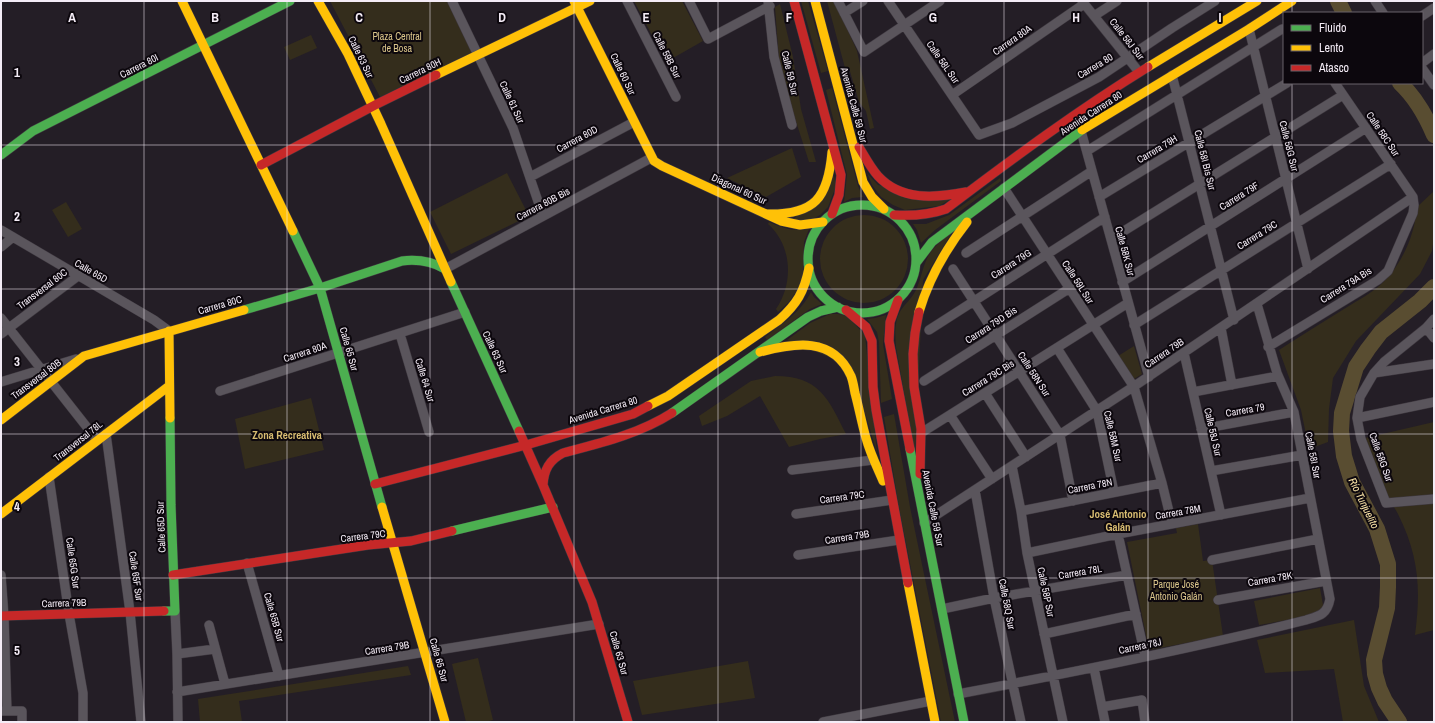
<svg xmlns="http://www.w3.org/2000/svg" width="1435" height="723" font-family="'Archivo Narrow',sans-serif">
  <rect width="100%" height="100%" fill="#241e26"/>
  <path fill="#342d1c" d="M330 1H447L473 52 380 97Z
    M634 1H682L703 41 666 62Z
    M801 1H808L828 71 821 73Z
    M827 1H835L857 51 874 128 870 129 866 111 859 102 849 68H845Z
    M780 4 793 57 801 109 816 162H809L792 109 779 60 775 7Z
    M311 35 317 48 290 60 284 47Z
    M832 88 858 186 863 197 852 198 844 202 847 175 826 90Z
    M792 148 801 177 766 197 727 178Z
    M507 173 529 216 451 254 430 212Z
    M867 173 878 185 951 199 939 206 905 210 893 205 881 197 872 185Z
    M834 176 836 186 828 207 820 215 811 220H793Z
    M1000 178 1001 181 935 230 921 243 917 230 913 224H926L949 215Z
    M1434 191V237L1432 251 1420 274 1356 341 1333 378 1329 409 1328 442 1309 449 1301 410 1279 350C1300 336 1322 323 1344 309 1358 300 1375 292 1386 279 1404 260 1415 233 1417 207Z
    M66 202 82 229 68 237 52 210Z
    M820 259a44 44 0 1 1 88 0a44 44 0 1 1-88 0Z
    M769 222C783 228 794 232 809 229L804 242 803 277 798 289 789 302 778 312 776 309C794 283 792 245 768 224Z
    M953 231 923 280 915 453 896 347C895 334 894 321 901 310 906 303 912 298 916 290 922 277 923 262 932 250 938 243 946 237 953 231Z
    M811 292 814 297 822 304 810 309 767 340 765 337C784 322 800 313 811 292Z
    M830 314H838L847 316 865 335 877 453 851 366 787 340 810 323Z
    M886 315 883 344 892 399 881 403 879 342 877 332 867 319 875 318Z
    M1134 346 1142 374 1134 379 1118 356Z
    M775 376C819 376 828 398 846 434L820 439 789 447 760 396 727 416 702 426 699 416 751 381Z
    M311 398 324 450 245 469 235 419Z
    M894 414 910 507 955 722H941L899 507 884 417Z
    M1434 422V630L1415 635C1421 589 1419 556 1398 514 1394 506 1388 500 1385 493 1377 475 1372 456 1365 438Z
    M1198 524 1203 561 1212 560 1223 636 1149 650 1127 542 1177 533 1176 528Z
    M1320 588 1323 605V609L1315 615 1259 625 1254 601Z
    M1354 620 1364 686 1379 722H1343L1334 669 1265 673 1257 640Z
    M478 658 493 720 485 722H466L452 664Z
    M748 661 755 698 642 715 633 681Z
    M408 666 411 675 239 701 242 722H200L198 699Z"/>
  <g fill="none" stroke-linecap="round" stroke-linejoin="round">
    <path stroke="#594d31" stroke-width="16" d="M1338 1 1344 13
      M1400 83C1415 97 1426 116 1434 135
      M1399 722 1385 701 1379 688 1375 674 1374 660 1387 608 1388 587V564L1377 529 1352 482 1344 456 1341 431 1342 413 1356 367 1368 349 1381 332 1420 301 1434 287"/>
    <g stroke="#3f3940" stroke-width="10">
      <path id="street" d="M452 1 513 128 543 216
        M627 1 676 97
        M689 1 708 39 770 6
        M768 1 774 57 792 125
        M838 1 864 52 940 1
        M888 1 979 135 1012 123 1099 77 1172 28 1215 1
        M1082 1 1139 72
        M1375 1 1383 13
        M844 13 863 1
        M1094 16 1117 1
        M1422 16 1434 8
        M1249 29 1308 269
        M1422 63 1434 54
        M1422 68 1434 85
        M1172 75 1234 320
        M952 95 1084 4
        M1081 131 1149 377
        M1087 151 1282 29
        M530 177 634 122
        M1004 188 1134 387 1162 483 1172 524
        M1099 197 1287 83
        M1 230 154 320 169 331
        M1111 239 1343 95
        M1 247 13 237
        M966 253 1092 171
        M445 269 651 158
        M953 269 1060 435 1073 501
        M1122 282 1366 128
        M1 318 97 440
        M1434 319 1426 328 1384 362 1374 373 1360 397 1357 418 1361 439 1386 503 1434 499
        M1134 325 1391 164
        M1221 328 1232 385
        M1426 328 1434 338
        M929 330 1105 217
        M1 334 78 276
        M400 334 429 432
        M1268 347 1378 280 1388 271 1413 213 1414 205 1413 197 1335 83
        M1057 348 1097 411 1114 492
        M1184 353 1221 515
        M1374 373 1434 364
        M924 381 1070 288
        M1 382 76 359
        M220 391 465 312
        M1193 392 1278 376
        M985 393 1026 457
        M950 415 992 479
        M1357 418 1434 402
        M1201 429 1294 412
        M921 433 1128 303
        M106 434 130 612 141 722
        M1012 466 1021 511 1027 553 1063 722
        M792 470 873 460
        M1211 471 1302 455
        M49 477 69 614 83 693V722
        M975 490 994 598 1021 722
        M1021 511 1162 483
        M796 514 892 500
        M924 523 1139 383 1413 197
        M1118 534 1145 656
        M1027 553 1118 534 1310 498
        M798 555 899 540
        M1212 560 1318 539
        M247 563 279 676
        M1 575 4 616 7 711
        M1218 600 1326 581
        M942 609 994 598 1127 575
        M175 611 177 654 178 722
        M209 625 225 684
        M1044 634 1136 614
        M177 654 215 649
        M1094 668 1105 722
        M177 692 599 624
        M958 694C1075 672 1191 649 1306 620 1319 616 1327 615 1330 599L1294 412 1277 373 1257 304
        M1102 707 1142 700 1145 722
        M1 711H22V722
        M823 722 931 701"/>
    </g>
    <g stroke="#3f3940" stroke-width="10">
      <path id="fast" d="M1 155 33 131 290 1
        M808 259a54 54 0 1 1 108 0a54 54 0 1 1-108 0Z
        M293 231 320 288 382 507
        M916 263 932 242 1082 130
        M451 282 519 431
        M244 310 320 288 402 261C418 259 431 261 445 269
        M672 413 808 317 821 311 838 307
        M910 449 964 722
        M452 531 553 507
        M164 611H175L171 505 170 418"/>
    </g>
    <g stroke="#3f3940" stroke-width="10">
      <path id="slow" d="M182 1 293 231
        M318 1 348 54 381 124 451 282
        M574 1 654 161 662 166 781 221 800 225 823 222
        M815 1 863 182 872 197 884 209
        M1148 67 1257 1
        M436 75 590 1
        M1082 130 1249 29 1292 1
        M767 214C815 215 828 198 832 152
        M919 312C929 278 945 250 967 222
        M169 331 170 418
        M760 352C794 343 833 336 851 376 853 381 854 388 855 393 859 408 862 424 866 438 870 453 877 467 883 481
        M648 406 668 396 779 320C797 304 804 292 809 268
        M1 420 84 356 244 310
        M382 507 445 722
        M1 514 169 386
        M908 583 935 722"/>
    </g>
    <g stroke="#3f3940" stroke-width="10">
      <path id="jam" d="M794 1 841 175 839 195 832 214
        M859 147C865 157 870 167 878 176 901 201 935 198 966 192
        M261 165 377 104 436 75
        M894 215C912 216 929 215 946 209 1012 159 1078 110 1148 67
        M898 300 890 322 889 341 910 449
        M846 310 866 327 872 341 873 387 876 410 908 583
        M919 312 915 333 913 354 914 387 921 429 920 474
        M519 431 543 485 592 602 628 722
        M375 484 526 445 633 414 648 406
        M543 485C544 470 549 460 563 453 601 443 639 434 672 413
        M173 575 368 545 411 541 452 531
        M1 616 164 611"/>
    </g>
    <use href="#street" stroke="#5a555c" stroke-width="9"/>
    <use href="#fast" stroke="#4caf50" stroke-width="9"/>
    <use href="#slow" stroke="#ffc107" stroke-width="9"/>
    <use href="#jam" stroke="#c62828" stroke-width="9"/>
  </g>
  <path fill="none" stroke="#f4ecf6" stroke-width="1" stroke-opacity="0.55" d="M144 1V722M287 1V722M430 1V722M574 1V722M718 1V722M861 1V722M1004 1V722M1148 1V722M1292 1V13M1292 83V722M1 145H1434M1 289H1434M1 434H1434M1 578H1434"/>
  <g text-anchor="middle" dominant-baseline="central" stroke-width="4" stroke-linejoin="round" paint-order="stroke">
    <g font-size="10" fill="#dbc68b" stroke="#0c070d">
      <text x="397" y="36">Plaza Central<tspan x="397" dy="12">de Bosa</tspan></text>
      <text x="1176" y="584">Parque José<tspan x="1176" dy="12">Antonio Galán</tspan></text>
    </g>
    <g font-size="10" fill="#f4ecf6" stroke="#0c070d">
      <text transform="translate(1127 39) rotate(52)">Calle 58J Sur</text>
      <text transform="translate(1012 40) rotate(-35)">Carrera 80A</text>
      <text transform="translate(667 55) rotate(63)">Calle 59B Sur</text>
      <text transform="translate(361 57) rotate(64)">Calle 63 Sur</text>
      <text transform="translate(943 62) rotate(55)">Calle 58L Sur</text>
      <text transform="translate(139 66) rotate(-27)">Carrera 80I</text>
      <text transform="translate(1095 66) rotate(-31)">Carrera 80</text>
      <text transform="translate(420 71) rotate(-26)">Carrera 80H</text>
      <text transform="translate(790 73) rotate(77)">Calle 59 Sur</text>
      <text transform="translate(623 74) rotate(64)">Calle 60 Sur</text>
      <text transform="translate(512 102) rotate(65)">Calle 61 Sur</text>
      <text transform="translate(854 105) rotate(75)">Avenida Calle 59 Sur</text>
      <text transform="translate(1091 113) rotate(-33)">Avenida Carrera 80</text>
      <text transform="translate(1383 134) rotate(56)">Calle 58C Sur</text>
      <text transform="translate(577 139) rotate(-28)">Carrera 80D</text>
      <text transform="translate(1289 146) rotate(76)">Calle 58G Sur</text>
      <text transform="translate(1157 149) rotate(-31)">Carrera 79H</text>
      <text transform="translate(1205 160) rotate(76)">Calle 58I Bis Sur</text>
      <text transform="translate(739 189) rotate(25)">Diagonal 60 Sur</text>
      <text transform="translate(1239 196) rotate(-32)">Carrera 79F</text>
      <text transform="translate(543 204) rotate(-28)">Carrera 80B Bis</text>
      <text transform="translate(1257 235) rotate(-32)">Carrera 79C</text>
      <text transform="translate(1125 251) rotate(75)">Calle 58K Sur</text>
      <text transform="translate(1011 264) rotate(-33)">Carrera 79G</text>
      <text transform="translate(91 271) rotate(30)">Calle 65D</text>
      <text transform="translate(1078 282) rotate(57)">Calle 59L Sur</text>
      <text transform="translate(1346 285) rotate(-32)">Carrera 79A Bis</text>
      <text transform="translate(42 289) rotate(-37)">Transversal 80C</text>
      <text transform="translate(220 305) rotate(-16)">Carrera 80C</text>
      <text transform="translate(991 325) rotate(-33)">Carrera 79D Bis</text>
      <text transform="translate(349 349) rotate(74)">Calle 65 Sur</text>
      <text transform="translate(305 352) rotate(-18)">Carrera 80A</text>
      <text transform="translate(495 352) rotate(65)">Calle 63 Sur</text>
      <text transform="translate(1164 353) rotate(-34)">Carrera 79B</text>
      <text transform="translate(1034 374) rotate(57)">Calle 58N Sur</text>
      <text transform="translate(988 378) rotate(-32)">Carrera 79C Bis</text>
      <text transform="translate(36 379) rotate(-37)">Transversal 80B</text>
      <text transform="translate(425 380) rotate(73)">Calle 64 Sur</text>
      <text transform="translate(603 410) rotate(-17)">Avenida Carrera 80</text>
      <text transform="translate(1245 410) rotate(-10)">Carrera 79</text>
      <text transform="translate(1213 432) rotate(77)">Calle 58J Sur</text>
      <text transform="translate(1113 436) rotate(77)">Calle 58M Sur</text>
      <text transform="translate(78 441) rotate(-38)">Transversal 78L</text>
      <text transform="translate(1313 455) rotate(79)">Calle 58I Sur</text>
      <text transform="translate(1381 457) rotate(70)">Calle 58G Sur</text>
      <text transform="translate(1090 486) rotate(-11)">Carrera 78N</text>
      <text transform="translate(842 497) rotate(-8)">Carrera 79C</text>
      <text transform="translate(933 508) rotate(79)">Avenida Calle 59 Sur</text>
      <text transform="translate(1178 512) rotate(-10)">Carrera 78M</text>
      <text transform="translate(161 527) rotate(-92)">Calle 65D Sur</text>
      <text transform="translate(363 536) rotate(-7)">Carrera 79C</text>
      <text transform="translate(847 537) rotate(-9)">Carrera 79B</text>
      <text transform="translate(73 563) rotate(82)">Calle 65G Sur</text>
      <text transform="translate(1080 572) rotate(-10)">Carrera 78L</text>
      <text transform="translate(136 576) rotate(82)">Calle 65F Sur</text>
      <text transform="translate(1270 579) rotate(-10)">Carrera 78K</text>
      <text transform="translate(1046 592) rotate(78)">Calle 58P Sur</text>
      <text transform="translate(64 603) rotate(-2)">Carrera 79B</text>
      <text transform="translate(1007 604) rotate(79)">Calle 58Q Sur</text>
      <text transform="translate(274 617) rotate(74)">Calle 65B Sur</text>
      <text transform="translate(1140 646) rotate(-12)">Carrera 78J</text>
      <text transform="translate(387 648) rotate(-9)">Carrera 79B</text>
      <text transform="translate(619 653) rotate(74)">Calle 63 Sur</text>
      <text transform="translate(439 660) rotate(74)">Calle 65 Sur</text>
    </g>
    <g font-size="11" font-weight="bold" fill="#d8bc71" stroke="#0c070d">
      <text x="287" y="435">Zona Recreativa</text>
      <text x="1118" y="514">José Antonio<tspan x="1118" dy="13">Galán</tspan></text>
    </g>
    <g font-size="11" font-style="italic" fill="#f9e3a7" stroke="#0c070d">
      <text transform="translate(1364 503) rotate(64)">Río Tunjuelito</text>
    </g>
  </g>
  <g font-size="13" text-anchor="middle" font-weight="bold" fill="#f4ecf6" stroke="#0c070d" stroke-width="4" stroke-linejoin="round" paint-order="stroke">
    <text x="72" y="22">A</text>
    <text x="215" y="22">B</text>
    <text x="359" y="22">C</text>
    <text x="502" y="22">D</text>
    <text x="646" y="22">E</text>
    <text x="789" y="22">F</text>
    <text x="933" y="22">G</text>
    <text x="1076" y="22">H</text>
    <text x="1220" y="22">I</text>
    <text x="17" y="77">1</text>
    <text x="17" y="221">2</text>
    <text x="17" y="366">3</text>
    <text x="17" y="511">4</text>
    <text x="17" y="655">5</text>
  </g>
  <rect width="1435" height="723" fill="none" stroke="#f4ecf6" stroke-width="4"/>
  <rect x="1283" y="12" width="140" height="72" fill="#0c070d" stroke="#69636a"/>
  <rect x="1291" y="25" width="20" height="6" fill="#4caf50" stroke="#69636a"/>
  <text x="1319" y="32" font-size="12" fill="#f4ecf6">Fluido</text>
  <rect x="1291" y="45" width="20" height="6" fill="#ffc107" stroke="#69636a"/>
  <text x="1319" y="52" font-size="12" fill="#f4ecf6">Lento</text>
  <rect x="1291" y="65" width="20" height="6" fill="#c62828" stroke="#69636a"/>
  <text x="1319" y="72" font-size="12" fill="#f4ecf6">Atasco</text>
</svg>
